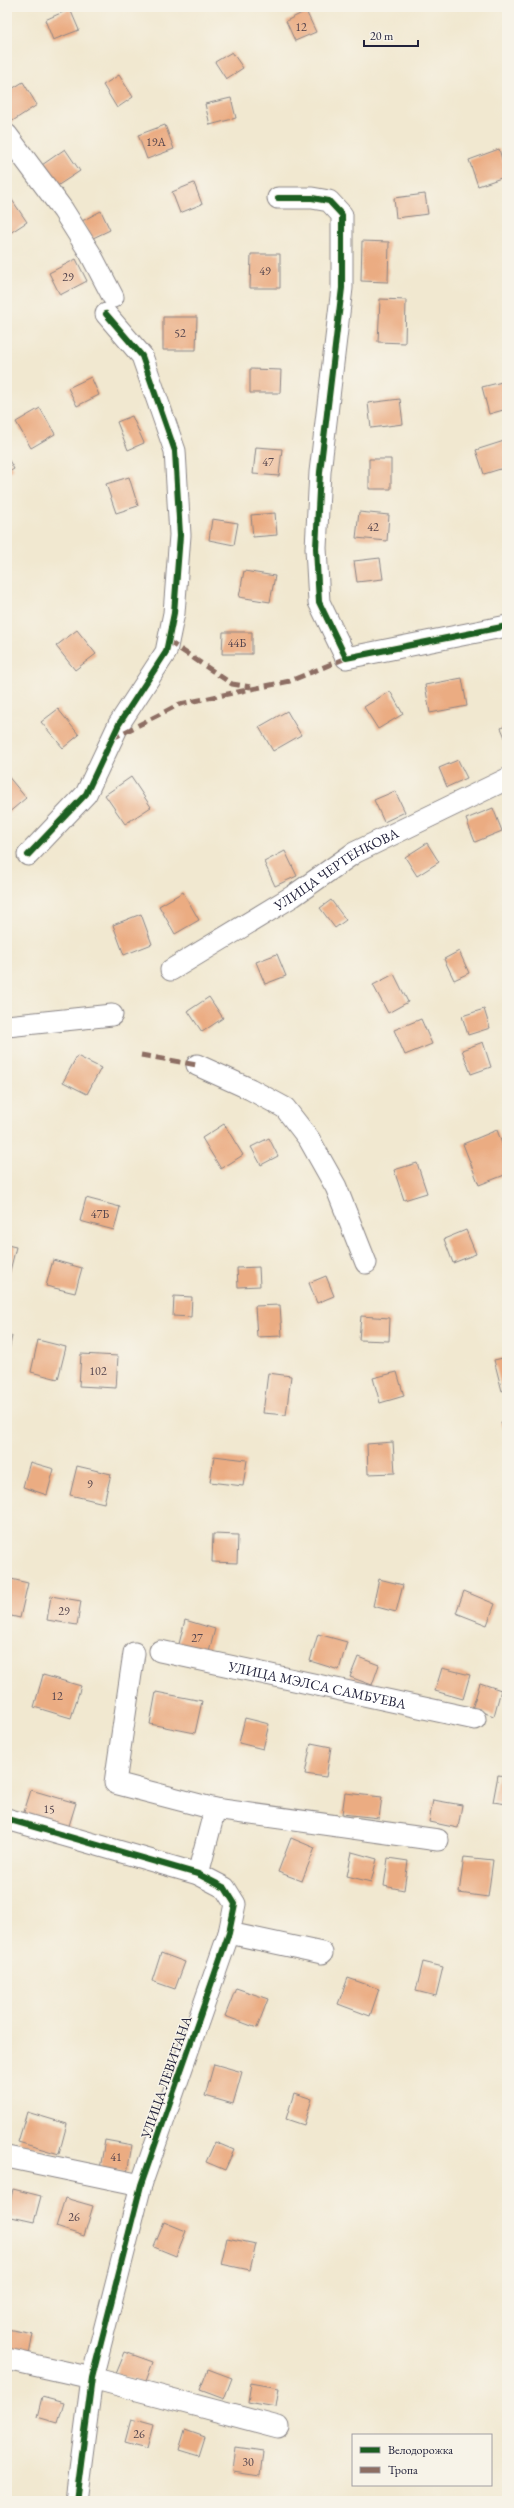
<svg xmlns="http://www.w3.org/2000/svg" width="514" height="2508" font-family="'EB Garamond',serif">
  <rect width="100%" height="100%" fill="#f7f3e8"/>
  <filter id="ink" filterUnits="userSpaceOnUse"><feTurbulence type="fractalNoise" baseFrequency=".025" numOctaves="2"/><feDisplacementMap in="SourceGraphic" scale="8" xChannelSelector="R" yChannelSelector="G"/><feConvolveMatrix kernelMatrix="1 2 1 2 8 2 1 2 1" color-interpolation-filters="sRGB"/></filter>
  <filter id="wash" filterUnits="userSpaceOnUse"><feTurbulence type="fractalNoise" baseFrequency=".012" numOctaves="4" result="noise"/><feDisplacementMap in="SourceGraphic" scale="16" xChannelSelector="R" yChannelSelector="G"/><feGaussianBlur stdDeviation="0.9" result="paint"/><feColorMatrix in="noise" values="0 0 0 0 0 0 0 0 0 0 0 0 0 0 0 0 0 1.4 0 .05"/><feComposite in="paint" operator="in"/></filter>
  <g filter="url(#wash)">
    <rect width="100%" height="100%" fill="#f1e8d0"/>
    <g id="blocks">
      <path fill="#ebac82" d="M70 9 79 30 53 40 45 20Z
        M306 11 316 32 295 41 286 21Z
        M232 52 243 68 226 79 215 62Z
        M119 75 133 97 117 108 103 85Z
        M23 82 37 105 11 122 7 115V92Z
        M231 98 236 118 210 125 205 104Z
        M165 125 174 149 147 159 138 135Z
        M65 149 80 171 57 186 42 165Z
        M499 149 507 176 478 186 469 160Z
        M194 183 202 204 180 213 172 192Z
        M425 194 428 214 396 218 394 198Z
        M10 197 27 222 7 235V199Z
        M101 211 110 230 91 239 82 221Z
        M362 241 389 242 388 282 361 281Z
        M251 254H280V288H250Z
        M76 259 87 281 60 295 49 273Z
        M380 299 406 300 405 343 378 342Z
        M163 317H197L196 350H163Z
        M250 369 281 370 280 393H250Z
        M91 377 99 395 77 406 68 388Z
        M506 381 507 409 489 414 482 387Z
        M400 399 403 424 371 428 368 403Z
        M40 408 55 434 31 448 16 422Z
        M132 416 144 443 128 450 117 422Z
        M504 441 507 467 484 474 476 450Z
        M256 447 282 449 279 476 253 474Z
        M7 457 14 469 7 473Z
        M369 459H391V489H369Z
        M129 477 138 506 116 513 106 484Z
        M359 512 389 515 387 541 356 538Z
        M275 513 277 535 253 537 251 515Z
        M212 519 238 523 234 545 209 540Z
        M380 558 383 579 357 582 354 561Z
        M244 571 275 576 270 602 239 597Z
        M77 630 96 654 75 670 56 646Z
        M223 632H252V654H222Z
        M462 678 467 706 430 713 425 685Z
        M390 691 403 714 378 729 364 707Z
        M58 709 79 735 63 748 41 722Z
        M287 711 301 735 273 751 259 727Z
        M507 725V742L501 728Z
        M458 760 467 778 447 787 439 768Z
        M7 775 26 798 7 814Z
        M131 777 151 807 125 824 105 795Z
        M395 791 405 812 384 822 374 800Z
        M493 808 502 831 475 842 466 819Z
        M427 843 439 862 417 876 405 857Z
        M285 851 297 876 275 886 264 862Z
        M183 892 199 920 175 934 159 906Z
        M331 900 346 920 335 928 320 908Z
        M141 914 152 944 124 955 113 925Z
        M459 951 469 973 454 980 444 959Z
        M277 954 286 976 265 984 256 962Z
        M394 974 408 1002 388 1013 373 985Z
        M209 997 223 1018 202 1032 188 1011Z
        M484 1009 490 1028 468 1035 462 1016Z
        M421 1019 432 1044 405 1055 394 1030Z
        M483 1042 491 1067 471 1074 462 1050Z
        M77 1056 101 1068 87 1094 63 1082Z
        M224 1124 243 1155 221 1169 202 1138Z
        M497 1130 507 1157V1174L479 1185 463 1144Z
        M269 1138 278 1156 261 1165 251 1147Z
        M417 1163 427 1193 404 1200 394 1170Z
        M86 1198 120 1207 114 1230 80 1221Z
        M466 1230 476 1254 453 1263 444 1239Z
        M7 1245 16 1247 8 1279H7Z
        M53 1260 82 1268 75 1293 46 1286Z
        M259 1267 260 1286 238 1287 237 1268Z
        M326 1276 334 1296 317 1303 309 1283Z
        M174 1296 192 1297 191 1317 173 1316Z
        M280 1305 282 1336 257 1337 255 1306Z
        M361 1316 390 1318 389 1341 359 1340Z
        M7 1335 12 1336 8 1355H7Z
        M38 1340 66 1347 58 1379 31 1372Z
        M81 1354 118 1356 116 1388 79 1386Z
        M507 1357V1389L502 1391 494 1360Z
        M397 1372 404 1396 380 1403 373 1378Z
        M268 1373 291 1376 286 1415 263 1413Z
        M507 1421V1438L501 1422Z
        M393 1442 395 1473 368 1474 367 1444Z
        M214 1456 247 1460 243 1486 210 1482Z
        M30 1462 54 1469 47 1495 23 1487Z
        M77 1466 111 1474 104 1503 70 1495Z
        M213 1534 238 1535 237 1563 212 1562Z
        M7 1578 28 1583 20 1618 7 1615Z
        M379 1579 403 1585 396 1612 373 1606Z
        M464 1591 495 1604 487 1625 456 1613Z
        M51 1596 81 1601 77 1625 47 1620Z
        M185 1620 215 1629 208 1656 178 1648Z
        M318 1634 347 1642 339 1670 310 1661Z
        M358 1657 379 1665 372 1685 350 1677Z
        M442 1668 470 1675 463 1699 435 1691Z
        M43 1675 81 1686 71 1718 34 1707Z
        M480 1683 501 1690 494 1716 472 1709Z
        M156 1692 202 1701 195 1733 150 1724Z
        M245 1718 269 1724 263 1749 239 1743Z
        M311 1743 331 1747 326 1777 305 1774Z
        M498 1775 507 1776V1804L493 1802Z
        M31 1790 76 1803 68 1829 23 1815Z
        M345 1793 382 1797 379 1818 342 1814Z
        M433 1800 462 1805 458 1828 429 1822Z
        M291 1838 315 1848 302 1881 278 1872Z
        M352 1852 377 1859 371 1882 347 1876Z
        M464 1857 493 1860 488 1897 459 1893Z
        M388 1858 408 1861 404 1890 384 1886Z
        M161 1953 185 1962 175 1989 152 1981Z
        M423 1962 443 1967 436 1996 416 1991Z
        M348 1978 379 1989 370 2016 338 2004Z
        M236 1988 268 1999 257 2028 225 2016Z
        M214 2064 242 2072 233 2104 205 2096Z
        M294 2093 312 2099 304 2125 286 2119Z
        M27 2112 67 2124 59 2154 18 2142Z
        M105 2140 132 2145 127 2173 100 2169Z
        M215 2142 234 2150 225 2170 206 2162Z
        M13 2189 41 2196 34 2222 7 2216Z
        M65 2198 93 2206 84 2236 56 2227Z
        M164 2222 186 2231 176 2256 154 2247Z
        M227 2238 256 2244 250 2270 221 2264Z
        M7 2329 33 2334 29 2355 7 2351Z
        M125 2352 153 2362 145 2384 116 2374Z
        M208 2369 232 2378 224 2399 200 2390Z
        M251 2383 279 2388 276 2407 248 2402Z
        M42 2397 64 2403 58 2423 37 2417Z
        M131 2419 153 2425 147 2448 125 2442Z
        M185 2430 205 2437 199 2456 179 2450Z
        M236 2447 263 2451 260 2476 233 2472Z"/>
    </g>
  </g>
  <g filter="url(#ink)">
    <use href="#blocks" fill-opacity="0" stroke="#8a8586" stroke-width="1"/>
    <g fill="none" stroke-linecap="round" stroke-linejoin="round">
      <g stroke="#8a8586" stroke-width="23">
        <g id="minor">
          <path d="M7 135 63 210 90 253 113 297"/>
          <path d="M278 198H312L329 201 342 215V288L320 472 316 548 319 602 346 658 507 626"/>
          <path d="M28 855 86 794 119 724 166 652 174 613 180 535 175 451 142 356 106 314"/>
          <path id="s1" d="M171 970 293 896 354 853 507 779"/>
          <path d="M7 1026 112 1015"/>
          <path d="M197 1065 250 1089 285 1108 309 1139 336 1187 366 1263"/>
          <path id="s2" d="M160 1651 475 1719"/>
          <path d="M134 1653 115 1783 215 1809 438 1840"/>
          <path d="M7 1819 198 1874 225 1888 235 1904 229 1933 141 2185 92 2378 76 2501"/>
          <path d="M198 1874 215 1809"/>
          <path d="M229 1933 322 1953"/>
          <path d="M7 2157 141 2185"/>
          <path d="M7 2359 92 2378 278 2427"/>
        </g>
      </g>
      <use href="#minor" stroke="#fff" stroke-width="21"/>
      <path stroke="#8d6e63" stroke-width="5" stroke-dasharray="10 5" stroke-linecap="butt" d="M168 641 232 684 251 687
        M111 739 180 704 290 681 346 658
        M141 1055 197 1065"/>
      <g stroke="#f7f3e8" stroke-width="8">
        <path id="cycleway" d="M278 198H312L329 201 342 215V288L320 472 316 548 319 602 346 658 507 626
          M28 855 86 794 119 724 166 652 174 613 180 535 175 451 142 356 106 314
          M7 1819 198 1874 225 1888 235 1904 229 1933 141 2185 92 2378 76 2501"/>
      </g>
      <use href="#cycleway" stroke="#1b5e20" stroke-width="6"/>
    </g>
  </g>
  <g text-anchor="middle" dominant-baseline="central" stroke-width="3" stroke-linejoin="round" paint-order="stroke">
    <g font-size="12" fill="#54444d">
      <text x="301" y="27">12</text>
      <text x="156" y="142">19А</text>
      <text x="265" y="271">49</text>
      <text x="68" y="277">29</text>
      <text x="180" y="333">52</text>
      <text x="268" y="462">47</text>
      <text x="373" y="527">42</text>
      <text x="237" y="643">44Б</text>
      <text x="100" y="1214">47Б</text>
      <text x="98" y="1371">102</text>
      <text x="90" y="1484">9</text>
      <text x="64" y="1611">29</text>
      <text x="197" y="1638">27</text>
      <text x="57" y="1696">12</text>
      <text x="49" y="1809">15</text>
      <text x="116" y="2157">41</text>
      <text x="74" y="2217">26</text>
      <text x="139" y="2434">26</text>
      <text x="248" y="2462">30</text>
    </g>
    <g font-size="14" fill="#22223b" stroke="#f7f3e8">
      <text stroke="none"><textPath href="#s1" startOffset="194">УЛИЦА ЧЕРТЕНКОВА</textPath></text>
      <text stroke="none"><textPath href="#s2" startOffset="161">УЛИЦА МЭЛСА САМБУЕВА</textPath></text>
      <text transform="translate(166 2077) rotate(-71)">УЛИЦА ЛЕВИТАНА</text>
    </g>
  </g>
  <rect width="514" height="2508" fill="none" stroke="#f7f3e8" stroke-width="24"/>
  <rect x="352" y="2434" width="140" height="52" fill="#f7f3e8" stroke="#a29fa3"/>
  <rect x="360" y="2447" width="20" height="6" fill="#1b5e20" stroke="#a29fa3"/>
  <text x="388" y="2454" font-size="12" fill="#22223b">Велодорожка</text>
  <rect x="360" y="2467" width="20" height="6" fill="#8d6e63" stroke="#a29fa3"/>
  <text x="388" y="2474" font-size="12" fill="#22223b">Тропа</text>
  <path d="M364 40v6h54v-6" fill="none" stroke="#22223b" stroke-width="2"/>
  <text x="370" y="40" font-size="12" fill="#22223b" stroke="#f7f3e8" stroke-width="3" paint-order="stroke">20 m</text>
</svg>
